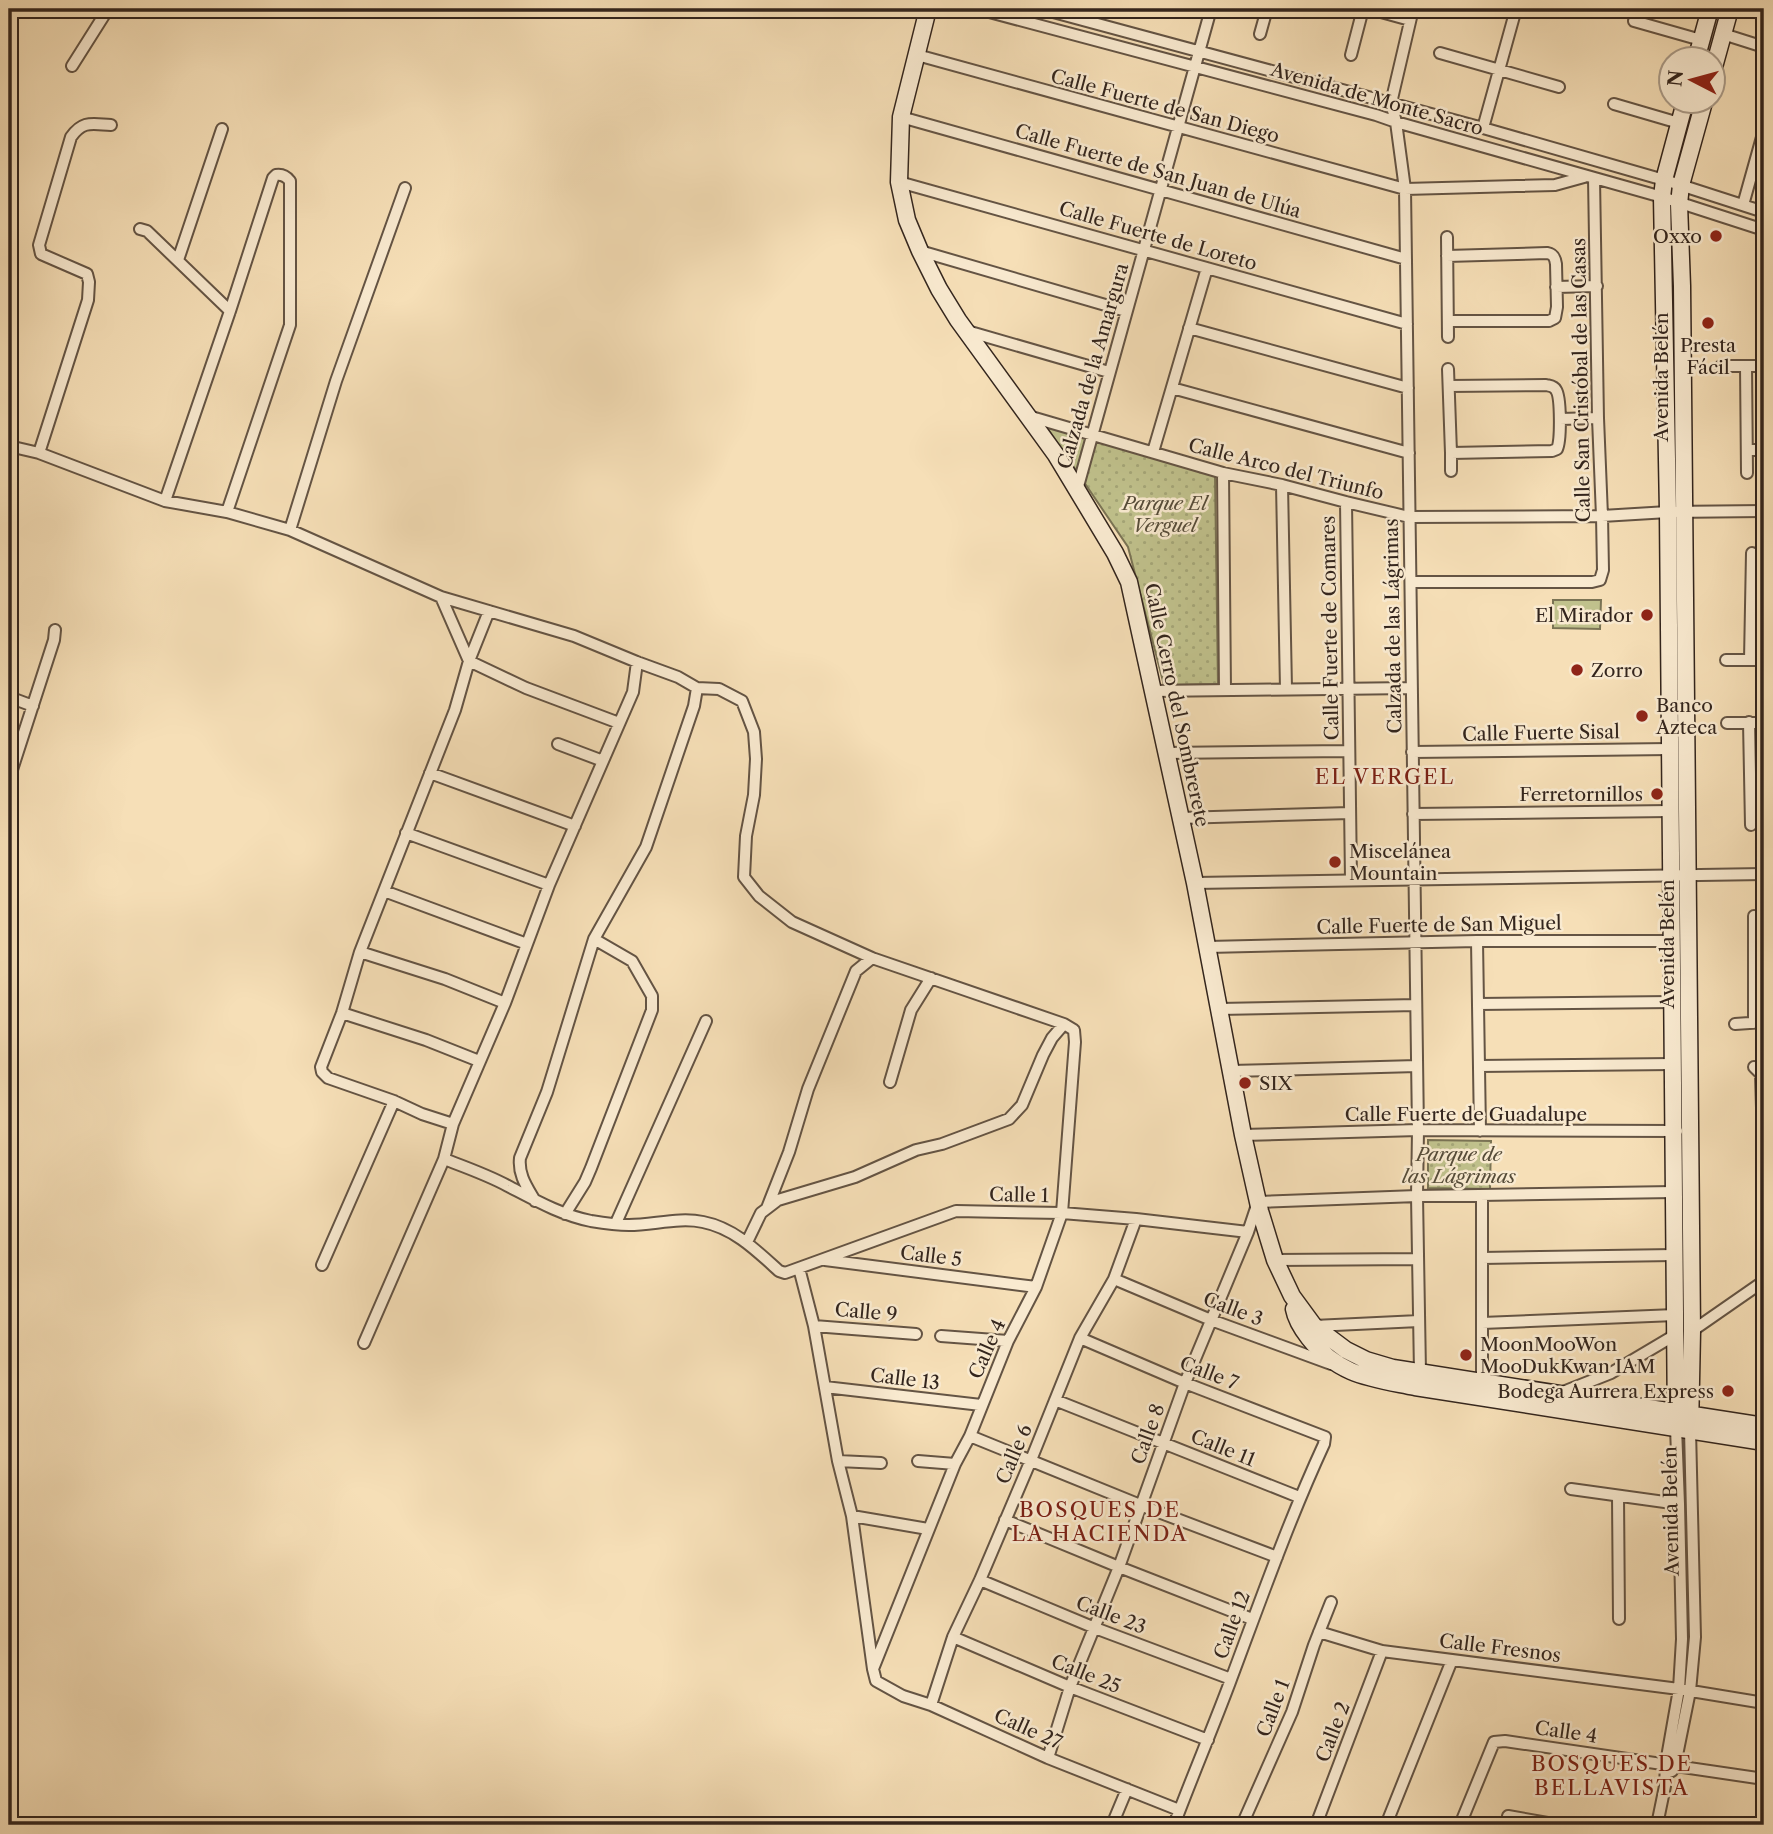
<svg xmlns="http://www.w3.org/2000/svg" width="1773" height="1834" font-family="'Libre Caslon Text',serif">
  <defs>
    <pattern id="park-dots" width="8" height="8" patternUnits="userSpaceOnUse" patternTransform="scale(1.75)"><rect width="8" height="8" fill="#c0c18c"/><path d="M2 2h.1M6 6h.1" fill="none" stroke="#a5a678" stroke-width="1.8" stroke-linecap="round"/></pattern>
  </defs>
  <rect width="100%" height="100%" fill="#f6dfb7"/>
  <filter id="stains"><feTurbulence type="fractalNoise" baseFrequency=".00286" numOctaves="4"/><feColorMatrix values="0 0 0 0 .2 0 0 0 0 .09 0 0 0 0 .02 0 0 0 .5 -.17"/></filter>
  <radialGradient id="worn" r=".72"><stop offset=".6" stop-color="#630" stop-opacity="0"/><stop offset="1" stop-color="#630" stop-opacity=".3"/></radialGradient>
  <path fill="#c0c18c" stroke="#7a7354" stroke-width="2" d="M1553 600H1601L1600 629 1553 628Z"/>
  <path fill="url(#park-dots)" stroke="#7a7354" stroke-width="2" d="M1046 426 1215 475 1218 684 1164 685 1128 547Z
    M1428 1140 1491 1141 1490 1189 1428 1188Z"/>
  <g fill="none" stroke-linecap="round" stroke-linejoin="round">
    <g stroke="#645444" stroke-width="14">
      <path id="street" d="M978 9 1376 115 1396 122 1662 197 1764 230
        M1042 9 1483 128 1671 182 1764 212
        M1370 9 1410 20
        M1413 9 1391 103 1396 122 1405 189 1418 1130 1417 1196 1420 1372
        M1634 21 1701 40
        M1260 34 1267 9
        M1723 34 1764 47
        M1440 53 1559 87
        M917 55 1405 189 1555 185 1584 177
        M1351 55 1363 9
        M72 66 108 9
        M1614 104 1679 123
        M901 117 1406 259
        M1483 128 1516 9
        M899 182 1407 324
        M1743 205 1764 130
        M140 229 147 231 230 311
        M1447 237 1448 337
        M920 251 1126 311
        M1447 256 1547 253C1553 254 1555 257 1556 264L1557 307 1555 318 1549 321H1448
        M178 260 222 129
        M1556 287 1597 286
        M1189 328 1408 388
        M967 331 1109 372
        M1721 366H1764
        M1746 366 1747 473
        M1448 369 1451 453V471
        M1449 386 1546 385C1550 386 1554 386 1556 390 1561 397 1561 441 1557 449L1552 451 1451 453
        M1172 388 1409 453
        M1028 416 1223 473 1282 485 1346 502 1409 517 1602 516 1668 512 1764 511
        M1560 419 1598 418
        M9 446 39 453 165 501 227 512 290 530 441 597 574 636 637 662 678 677 697 688 719 689 742 701 754 732 756 759 754 795 746 836 744 877 759 896 792 922 872 958 1064 1024 1074 1030 1075 1042 1062 1213 1036 1287 1008 1341 970 1436 955 1464 873 1669
        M1747 450H1764
        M1153 452 1207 268
        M39 453 88 300 89 282 87 274 41 254 39 245 71 137C83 120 92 124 111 125
        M1223 473 1225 690
        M1282 485 1286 689
        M1077 490 1211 9
        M165 501 230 311 273 178 276 175C282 174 286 176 290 181V325L227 512
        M1346 502 1351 879
        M290 530 336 381 405 188
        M1411 582H1592L1600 580 1603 570 1602 516 1598 418 1594 178
        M441 597 469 661 526 688 619 723
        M1726 660H1764
        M1750 660 1752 553
        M1152 691 1412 688
        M9 697 33 706
        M1749 722 1751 825
        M1727 723H1764
        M558 744 603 761
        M1412 752 1670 749
        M1165 753 1349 751
        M430 773 575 826
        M9 779 54 640 55 630
        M1413 814 1670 811
        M1180 818 1350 813
        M406 833 549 885
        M1195 883C1385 879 1575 878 1764 874
        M384 891 527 944
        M1477 941 1480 1131
        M1208 947 1477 941H1671
        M360 952 445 979 505 1003
        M1478 1004 1672 1002
        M1219 1009 1416 1005
        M342 1013 426 1040 479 1061
        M1754 1023V916
        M1735 1024 1764 1022
        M1479 1066 1673 1064
        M1754 1067 1761 1074 1764 1175
        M1231 1071 1417 1066
        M890 1082 911 1010 931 978
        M453 1124 422 1114 394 1101 328 1078 322 1072 321 1067 342 1013 360 952 455 710 469 661 489 611
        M1243 1135 1418 1130 1677 1131
        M444 1159C465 1167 488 1175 508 1186 535 1200 561 1215 591 1221 603 1223 617 1225 629 1225 653 1225 679 1217 703 1222 734 1228 757 1251 779 1271L785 1273 956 1211 1062 1213 1136 1219 1248 1232
        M1482 1195V1382
        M535 1201C527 1187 518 1175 520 1158L547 1092 594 939 646 847 694 706 697 688
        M767 1208 789 1152 808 1089 856 971 872 958
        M565 1214 585 1182 591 1168 652 1010V996L632 961 594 939
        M616 1223 706 1021
        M747 1242 761 1213 778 1200 855 1177 916 1150 942 1144 1009 1119 1022 1105 1043 1055 1052 1038 1064 1024
        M1482 1258 1674 1255
        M825 1260 1036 1287
        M1275 1260 1418 1259
        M322 1265 394 1101
        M799 1268 814 1326 838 1461 852 1516 873 1669 876 1681 903 1696 931 1705 1048 1758 1179 1810
        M1114 1279 1211 1320 1331 1364
        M1482 1323 1675 1315
        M814 1326 916 1334
        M1314 1326 1419 1321
        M1692 1331 1764 1281
        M941 1336 1008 1341
        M1080 1338 1185 1383 1325 1437 1324 1444C1288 1522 1260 1602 1230 1682 1212 1730 1192 1777 1174 1825
        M364 1343 444 1159 453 1124 505 1003 549 885 633 692 637 662
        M825 1387 981 1405
        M1563 1392 1611 1373 1675 1335
        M1055 1400 1299 1497
        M970 1436 1140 1505 1277 1557
        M838 1461 881 1463
        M918 1461 955 1464
        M1571 1489 1679 1504
        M1618 1496 1619 1619
        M852 1516 928 1529
        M1005 1520 1119 1567 1252 1619
        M980 1580 1095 1628 1231 1679
        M1319 1632 1382 1651 1679 1689 1764 1703
        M953 1637 1070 1687 1208 1740
        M931 1705 953 1637 980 1580 1031 1460 1080 1338 1114 1279 1136 1219
        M1048 1758 1070 1687 1119 1567 1185 1383 1248 1232 1258 1202 1417 1196 1674 1192
        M1672 1771 1675 1765 1690 1691 1695 1637 1690 1430
        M1508 1816 1559 1825
        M1112 1825 1127 1789
        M1242 1825 1292 1712 1314 1645 1331 1602
        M1316 1825 1382 1651
        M1386 1825 1452 1660
        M1460 1825 1494 1742 1505 1741 1764 1779
        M1657 1825 1665 1786 1666 1763 1679 1689 1682 1639 1679 1504 1676 1428"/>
    </g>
    <g stroke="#33251d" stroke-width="19">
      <path id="secondary" d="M928 9 901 117 899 182 907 220 920 251 939 289 958 320 1056 455 1115 553 1129 582 1195 883 1243 1135 1260 1211 1275 1260 1292 1296 1314 1326 1346 1350 1366 1360 1393 1368 1764 1426
        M1696 60 1710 9
        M1714 67 1730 9
        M1294 1309C1296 1320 1302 1329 1309 1338 1339 1376 1371 1378 1415 1387L1764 1442
        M1676 1428 1668 512 1662 197 1664 180 1685 102
        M1690 1430 1692 1331 1682 286 1679 204 1681 185 1704 102"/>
    </g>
    <use href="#street" stroke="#f9ead0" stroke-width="10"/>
    <use href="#secondary" stroke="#f9ead0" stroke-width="16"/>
  </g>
  <g fill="#8f2418" stroke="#f9ead0" stroke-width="2.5">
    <circle cx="1716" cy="236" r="7"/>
    <circle cx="1708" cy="323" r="7"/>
    <circle cx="1647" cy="615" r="7"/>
    <circle cx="1577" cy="670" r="7"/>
    <circle cx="1642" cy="716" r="7"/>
    <circle cx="1657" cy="794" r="7"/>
    <circle cx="1335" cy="862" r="7"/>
    <circle cx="1245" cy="1083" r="7"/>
    <circle cx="1466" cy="1355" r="7"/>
    <circle cx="1728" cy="1391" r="7"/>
  </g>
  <g text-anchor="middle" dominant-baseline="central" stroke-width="5" stroke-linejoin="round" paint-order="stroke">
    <g font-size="19" fill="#33251d" stroke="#f9ead0">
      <text transform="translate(1377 99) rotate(16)">Avenida de Monte Sacro</text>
      <text transform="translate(1165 106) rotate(15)">Calle Fuerte de San Diego</text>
      <text transform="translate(1158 171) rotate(16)">Calle Fuerte de San Juan de Ulúa</text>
      <text transform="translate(1158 236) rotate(16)">Calle Fuerte de Loreto</text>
      <text transform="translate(1093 366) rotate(-74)">Calzada de la Amargura</text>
      <text transform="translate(1661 377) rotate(-90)">Avenida Belén</text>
      <text transform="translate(1581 380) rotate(-91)">Calle San Cristóbal de las Casas</text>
      <text transform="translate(1286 469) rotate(14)">Calle Arco del Triunfo</text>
      <text transform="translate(1393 626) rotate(-91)">Calzada de las Lágrimas</text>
      <text transform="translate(1330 628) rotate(-91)">Calle Fuerte de Comares</text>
      <text transform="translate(1177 705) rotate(78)">Calle Cerro del Sombrerete</text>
      <text transform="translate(1541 733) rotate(-1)">Calle Fuerte Sisal</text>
      <text transform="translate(1439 925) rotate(-1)">Calle Fuerte de San Miguel</text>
      <text transform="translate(1667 944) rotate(-90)">Avenida Belén</text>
      <text x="1466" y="1114">Calle Fuerte de Guadalupe</text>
      <text transform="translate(1019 1195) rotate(1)">Calle 1</text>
      <text transform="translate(931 1256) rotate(7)">Calle 5</text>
      <text transform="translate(1233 1309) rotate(21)">Calle 3</text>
      <text transform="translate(866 1312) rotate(5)">Calle 9</text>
      <text transform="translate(987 1349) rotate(-66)">Calle 4</text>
      <text transform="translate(1209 1373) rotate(21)">Calle 7</text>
      <text transform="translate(905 1379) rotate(7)">Calle 13</text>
      <text transform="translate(1148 1434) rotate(-70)">Calle 8</text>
      <text transform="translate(1223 1448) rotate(22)">Calle 11</text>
      <text transform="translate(1014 1454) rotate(-67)">Calle 6</text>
      <text transform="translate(1671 1511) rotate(-91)">Avenida Belén</text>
      <text transform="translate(1111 1615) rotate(21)">Calle 23</text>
      <text transform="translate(1232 1625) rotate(-70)">Calle 12</text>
      <text transform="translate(1500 1648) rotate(7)">Calle Fresnos</text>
      <text transform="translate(1086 1674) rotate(22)">Calle 25</text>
      <text transform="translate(1273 1708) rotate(-69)">Calle 1</text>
      <text transform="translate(1028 1729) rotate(24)">Calle 27</text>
      <text transform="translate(1333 1732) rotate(-69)">Calle 2</text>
      <text transform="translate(1566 1732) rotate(8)">Calle 4</text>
    </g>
    <g font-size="19" fill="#33251d" stroke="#f9ead0" text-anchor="start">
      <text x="1702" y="236" text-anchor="end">Oxxo</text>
      <text x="1708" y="345" text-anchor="middle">Presta<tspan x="1708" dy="22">Fácil</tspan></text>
      <text x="1633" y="615" text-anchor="end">El Mirador</text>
      <text x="1591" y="670">Zorro</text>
      <text x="1656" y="705">Banco<tspan x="1656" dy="22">Azteca</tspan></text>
      <text x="1643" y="794" text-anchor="end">Ferretornillos</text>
      <text x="1349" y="851">Miscelánea<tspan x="1349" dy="22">Mountain</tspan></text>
      <text x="1259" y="1083">SIX</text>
      <text x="1480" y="1344">MoonMooWon<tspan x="1480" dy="22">MooDukKwan IAM</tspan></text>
      <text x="1714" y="1391" text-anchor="end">Bodega Aurrera Express</text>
    </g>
    <g font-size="19" font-style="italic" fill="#564c39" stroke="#f9ead0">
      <text x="1165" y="503">Parque El<tspan x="1165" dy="22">Verguel</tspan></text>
      <text x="1459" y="1154">Parque de<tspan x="1459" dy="22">las Lágrimas</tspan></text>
    </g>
    <g font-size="21" letter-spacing="2" fill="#7a1f14" stroke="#f9ead0">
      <text x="1385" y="776">EL VERGEL</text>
      <text x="1100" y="1509">BOSQUES DE<tspan x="1100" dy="24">LA HACIENDA</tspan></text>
      <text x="1612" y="1763">BOSQUES DE<tspan x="1612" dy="24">BELLAVISTA</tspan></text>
    </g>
  </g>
  <rect width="1773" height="1834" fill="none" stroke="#f6dfb7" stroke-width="35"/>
  <rect x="10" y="10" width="1752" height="1813" fill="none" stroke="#33251d" stroke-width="3.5"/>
  <rect x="18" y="18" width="1738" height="1799" fill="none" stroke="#33251d" stroke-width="2"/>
  <g transform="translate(1692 80) rotate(276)"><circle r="33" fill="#f9ead0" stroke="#aa9b88" stroke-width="2"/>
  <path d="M0-5L12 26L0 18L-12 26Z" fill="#8f2418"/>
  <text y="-10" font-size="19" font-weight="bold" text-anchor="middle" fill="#33251d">N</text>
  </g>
  <rect width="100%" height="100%" filter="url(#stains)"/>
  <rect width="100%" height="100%" fill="url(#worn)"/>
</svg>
